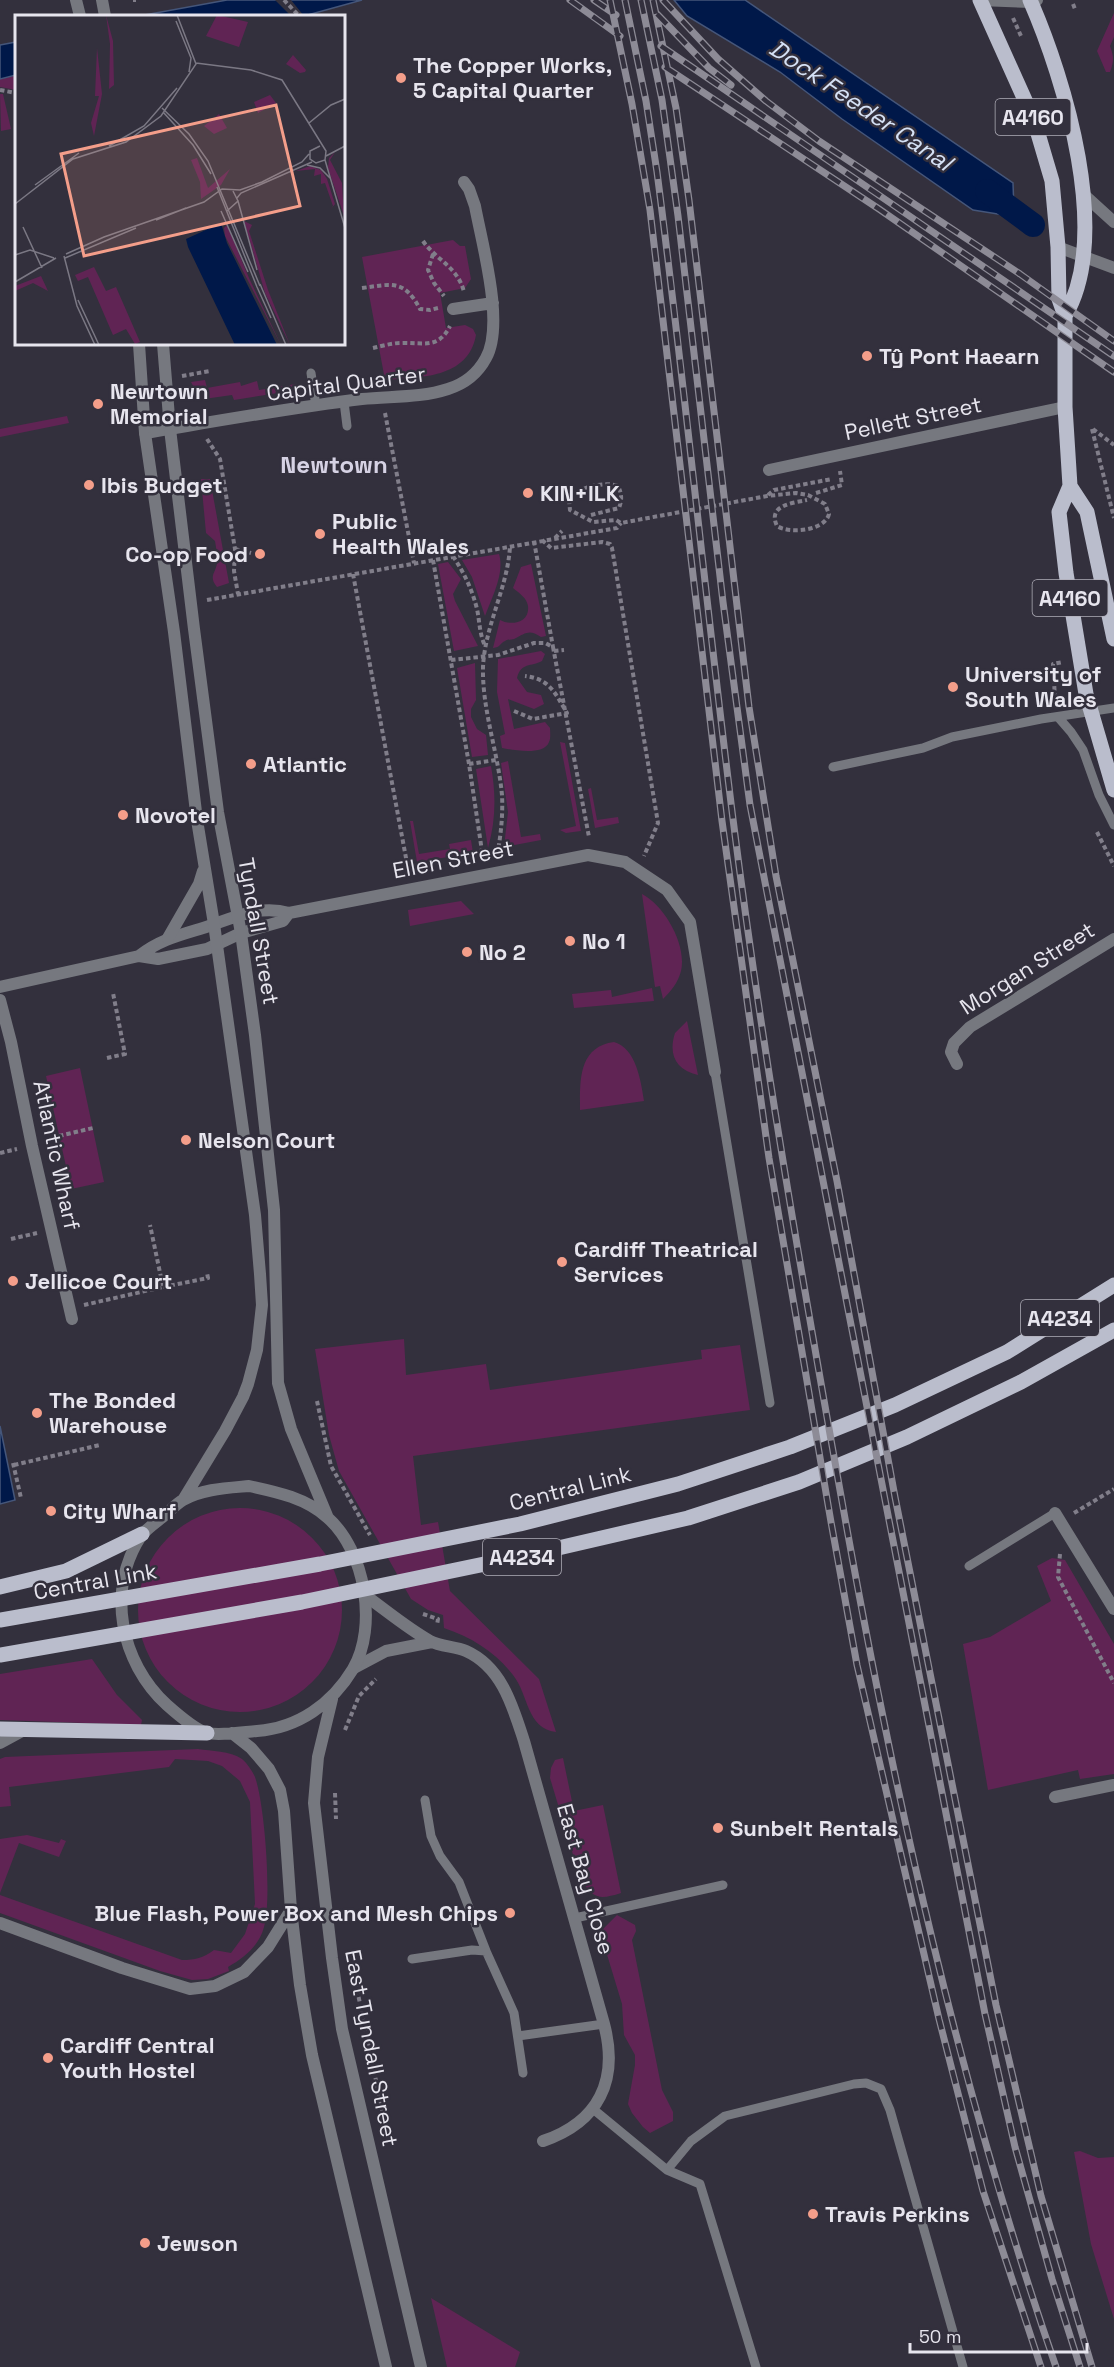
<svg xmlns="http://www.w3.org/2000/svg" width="1114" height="2367" font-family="'Space Grotesk',sans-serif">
  <rect width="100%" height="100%" fill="#33303d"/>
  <path fill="#602454" d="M1114 13V37L1110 46C1114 57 1114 61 1110 72H1106L1097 51Z
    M16 75V90L0 87V79Z
    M0 94H3L11 129 1 131Z
    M453 240 460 246H465L471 279 465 288 440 293 446 328 465 325 473 329 476 335C468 379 420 377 385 380L362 257Z
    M205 380 207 388 240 382 241 386 257 381 259 390 296 384 297 390 234 400 232 395 204 399 198 395 191 382Z
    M67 416 69 423 0 437V429Z
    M201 479H210L229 583 217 587C208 576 216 573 217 563 218 556 216 548 215 541L206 533Z
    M499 554C505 573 492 597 485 616L472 577 462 560Z
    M448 562 461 579 453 594 455 601 478 646 454 651 438 564Z
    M531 564 546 636 541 637C529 629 526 633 514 639 512 640 508 639 505 641 499 644 501 647 493 648L500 620C511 626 530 623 528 606 527 598 519 593 513 588L521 567Z
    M541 651 545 654 542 661C531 667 521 662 517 678L527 692 541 695 544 704 534 709 508 699 514 729 545 722 550 728C550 732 551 738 549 742 544 756 513 750 502 748L500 736 505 734 497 692 498 659Z
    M475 663 476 700 471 709V717L477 729 486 735 488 755 472 757 457 668Z
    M560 742 565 743 581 831 566 833 560 830 576 826Z
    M508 761 521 837 540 834 541 840 504 847 508 812 501 763Z
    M491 766C496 794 496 820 488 848L476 769Z
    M591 788 597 820 618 817 619 823 595 828 588 789Z
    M413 821 419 854 450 849 449 844 471 840 473 853 417 862 410 821Z
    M642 894C665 906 687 945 681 971 678 983 671 991 663 999L660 986 655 987Z
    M461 901 474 914 410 926 408 910Z
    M652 988 654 1001 574 1008 572 994 611 990 612 997Z
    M687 1021 698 1075C676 1070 668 1055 675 1033Z
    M614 1042C636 1048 641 1081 644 1101L580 1110C580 1081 578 1047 614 1042Z
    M80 1068 104 1182 71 1189 46 1076Z
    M404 1339 406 1375 486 1364 490 1390 702 1359 701 1350 740 1345 750 1410 413 1456 421 1525 438 1522 450 1591 539 1679 556 1732C526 1728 529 1695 513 1675 495 1652 473 1638 444 1628L443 1615 428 1610 411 1599 339 1471 329 1435 315 1349Z
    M138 1610a102 102 0 1 1 204 0a102 102 0 1 1-204 0Z
    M1052 1558 1065 1560 1114 1644V1774L1080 1779 1078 1770 988 1790 963 1644 990 1637 1051 1601 1037 1566Z
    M92 1659 117 1695 142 1720 141 1725 0 1720V1674Z
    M198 1749C211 1751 230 1751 242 1759 247 1763 253 1772 255 1777 265 1805 272 1900 264 1927 259 1946 244 1958 228 1967L229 1971 208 1979 192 1980 160 1971 0 1913V1895L182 1960C195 1960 203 1958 214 1950L231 1953 245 1934 255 1904 250 1802 240 1781 222 1766 208 1761 175 1759 169 1767 9 1787 11 1806 0 1807V1759L5 1757Z
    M563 1758 574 1811 603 1805 621 1893C599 1900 593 1899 580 1878L550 1778 551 1768 555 1760Z
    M27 1835 59 1843 61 1839 66 1841 59 1857 19 1843 0 1893V1839Z
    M617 1915 635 1925 636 1931 632 1940 662 2090 673 2112V2121L650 2133 643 2127 632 2113 628 2104 635 2065V2055L624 2035 622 2004 602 1938V1930Z
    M1080 2151 1098 2158 1114 2157V2319L1091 2244 1074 2152Z
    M431 2298 520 2352 515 2367H447Z"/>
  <path fill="#001849" stroke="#45567a" stroke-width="1.5" d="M227 0H362L304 16H139Z
    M674 0H745L1013 183 1014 210 1010 216 973 210 842 119 780 72 687 16Z
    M16 42V75L0 79V45Z
    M0 1426 15 1500 0 1504Z"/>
  <path fill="#33303d" d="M275 0H291L304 16H291Z"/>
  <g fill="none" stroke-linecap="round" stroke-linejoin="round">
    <path stroke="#001849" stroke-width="24" d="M987 191 1033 225"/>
    <path stroke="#817e8a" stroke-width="4" stroke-dasharray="4.5 3" stroke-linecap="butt" d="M133 0H136
      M284 0 299 16
      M1073 4 1075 9
      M1013 18 1021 36
      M0 90 16 93
      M423 241C436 260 458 267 464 292
      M433 254 428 270 434 283 444 296
      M362 288C392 284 404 279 420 309L430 310 438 308
      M373 348C382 346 392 343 401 343 423 342 438 350 450 326
      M182 376 210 371
      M385 413 414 563
      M1092 429 1114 518
      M1093 429 1114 445
      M207 439 220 459 235 549 234 571 238 594
      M816 493 842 485 840 471
      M768 495 774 490 832 479
      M591 515 619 508C622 500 622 494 618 486 605 481 577 487 569 500L570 510 593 522 616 520 621 523 767 496 796 493 808 495 825 504 829 514C825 531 789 534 777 526 767 505 793 503 807 500
      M555 538 562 531
      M542 540 551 548 602 542 610 544 612 548 658 823 644 856
      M534 541 553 647
      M235 549 251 553
      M453 556C464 573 472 589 477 609 480 623 479 632 485 646
      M433 560 469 764 483 858
      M353 574 409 874
      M207 600 617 528 621 523
      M554 651 564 650
      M451 660 498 655 534 643H545L553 647 589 837
      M1055 698 1053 664 1063 662
      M514 711 533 719 567 713C555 693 550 679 525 676
      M469 764 496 760
      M1097 832 1114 866
      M497 855C501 836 503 814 502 795 498 752 482 710 483 667 485 625 508 587 510 546
      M107 1058 125 1054 113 993
      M59 1136 93 1128
      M0 1153 17 1149
      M11 1239 37 1233
      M163 1287 208 1278 207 1273
      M84 1305 163 1287 150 1225
      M317 1401 331 1466 370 1535
      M13 1463 21 1498
      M14 1465 100 1445
      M1074 1513 1114 1489
      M1060 1554 1058 1577 1114 1683
      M423 1614 438 1619 437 1625
      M345 1730 359 1696 376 1679
      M335 1793 336 1819
      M354 1975 388 2138"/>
    <path stroke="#76787f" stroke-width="9" d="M311 373 316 406
      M344 402 347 426
      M1058 717 1071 732 1083 750 1099 795 1114 825
      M833 767 923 748 952 737 1041 719 1114 708
      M715 1072 770 1403
      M969 1566 1055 1513
      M425 1800 431 1836 440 1856 459 1882 486 1951 514 2013 523 2073
      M575 1918 723 1885
      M412 1959 472 1950 486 1951
      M518 2036 604 2024
      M593 2109 667 2170 700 2184 756 2367
      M667 2170 691 2141 725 2116 854 2084 866 2083 881 2089 890 2110 963 2367"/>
    <path stroke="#76787f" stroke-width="12" d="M980 0 1031 2 1037 0
      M1082 193 1114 222
      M1058 247 1114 268
      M453 309 493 303
      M145 433C217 421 289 408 362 399 390 396 421 398 448 389 464 384 478 373 486 358 505 324 482 244 475 206L469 189 464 182
      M769 470 1065 407
      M139 956C159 940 180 935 203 928 231 919 258 904 289 913L588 855 625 862 667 890 690 922 715 1072
      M0 987 139 956 158 959 207 949 241 933 283 921 289 913
      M0 1000 11 1042 32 1146 72 1319
      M957 1064 951 1052 954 1043 970 1027 1114 939
      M1055 1513 1114 1609
      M366 1596C387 1611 407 1628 430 1641 441 1647 455 1646 466 1651 502 1667 513 1707 524 1741L604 2024C619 2080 599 2122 543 2141
      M354 1668 386 1651 432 1642
      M0 1743 24 1730
      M1055 1797 1114 1785
      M0 1923 122 1968 190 1989 215 1986 244 1972 268 1947 291 1910"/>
    <path stroke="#76787f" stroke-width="12" d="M76 0 80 16
      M102 0 105 16
      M139 344 145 433 174 632 197 820 214 924 255 1215 260 1274 262 1305 257 1350 248 1384 243 1397 225 1431 183 1500
      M163 344 170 429 194 629 218 812 241 933 255 1035 274 1210 278 1383 291 1429 328 1518
      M168 938 199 884 203 871
      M249 1486C277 1492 306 1498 328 1518 365 1551 378 1626 353 1669 332 1704 298 1728 257 1731 244 1732 220 1736 207 1733 196 1730 176 1713 167 1705 120 1662 106 1590 141 1536 147 1528 158 1521 165 1515 171 1510 176 1504 183 1500 202 1489 227 1488 249 1486Z
      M332 1699 318 1757 314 1803 332 1958 342 2029 421 2367
      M232 1733 251 1748 269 1769 280 1790 284 1811 291 1910 300 1985 312 2055 386 2367"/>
    <path stroke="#babdcc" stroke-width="15" d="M980 0 1034 120 1052 181 1058 247 1059 299 1065 316V407L1070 486 1059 512 1066 573 1086 694 1114 790
      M1030 0C1065 80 1112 235 1065 316
      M1070 486 1087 512 1114 639
      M0 1587 66 1571 142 1534
      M0 1620 320 1564 520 1524 678 1484 790 1447 895 1405 1007 1352 1114 1285
      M0 1655 302 1602 528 1555 688 1518 799 1482 907 1437 1021 1382 1114 1330
      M0 1729 207 1733"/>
    <g stroke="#8d8b96" stroke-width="7">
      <path id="rail" d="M570 0 620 36
        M594 0 616 15
        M610 0 632 104 650 210 722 821 769 1158 831 1522 857 1665 939 2019 983 2191 1041 2367
        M625 0 646 101 657 172C685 388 706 604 733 819 762 1050 802 1278 843 1507 895 1798 959 2087 1056 2367
        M641 0 662 100 678 216 723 602 750 805 985 2014 1015 2147 1052 2279 1080 2367
        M653 0 676 108 689 200 749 707 776 876 837 1181 895 1497 996 2005 1041 2196 1092 2367
        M663 0 718 59 766 101 819 141 1020 274 1114 341
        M657 14 709 68 731 85
        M661 46 1114 356
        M665 67 879 209 1114 372"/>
    </g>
    <use href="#rail" stroke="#33303d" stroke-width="4.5" stroke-dasharray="14" stroke-linecap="butt"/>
  </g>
  <g fill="#f49e8a" stroke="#33303d" stroke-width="2">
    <circle cx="401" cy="78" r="6"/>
    <circle cx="867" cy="356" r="6"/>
    <circle cx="98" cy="404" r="6"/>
    <circle cx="89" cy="485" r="6"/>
    <circle cx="528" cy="493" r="6"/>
    <circle cx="320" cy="534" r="6"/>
    <circle cx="260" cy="554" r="6"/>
    <circle cx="953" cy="687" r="6"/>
    <circle cx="251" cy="764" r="6"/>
    <circle cx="123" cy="815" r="6"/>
    <circle cx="570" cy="941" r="6"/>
    <circle cx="467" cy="952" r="6"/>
    <circle cx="186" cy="1140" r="6"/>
    <circle cx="562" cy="1262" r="6"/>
    <circle cx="13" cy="1281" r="6"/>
    <circle cx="37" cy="1413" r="6"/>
    <circle cx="51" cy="1511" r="6"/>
    <circle cx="718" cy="1828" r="6"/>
    <circle cx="510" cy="1913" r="6"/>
    <circle cx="48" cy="2058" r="6"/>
    <circle cx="813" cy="2214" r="6"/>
    <circle cx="145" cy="2243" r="6"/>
  </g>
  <g text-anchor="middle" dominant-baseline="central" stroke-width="5" stroke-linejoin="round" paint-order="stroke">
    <g fill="#33303d" stroke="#b1afb9" stroke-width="1.5">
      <rect x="995.5" y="99" width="75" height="36" rx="4.5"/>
      <rect x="1032.5" y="580" width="75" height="36" rx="4.5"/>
      <rect x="1021" y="1300" width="78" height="36" rx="4.5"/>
      <rect x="483" y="1539" width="78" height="36" rx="4.5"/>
    </g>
    <g font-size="21" font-weight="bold" fill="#e7e5ee">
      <text x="1033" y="117">A4160</text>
      <text x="1070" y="598">A4160</text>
      <text x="1060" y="1318">A4234</text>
      <text x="522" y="1557">A4234</text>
    </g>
    <g font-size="22" font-weight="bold" fill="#e7e5ee" stroke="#33303d" text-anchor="start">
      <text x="413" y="65">The Copper Works,<tspan x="413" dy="25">5 Capital Quarter</tspan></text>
      <text x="879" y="356">Tŷ Pont Haearn</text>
      <text x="110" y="391">Newtown<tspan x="110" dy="25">Memorial</tspan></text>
      <text x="101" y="485">Ibis Budget</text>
      <text x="540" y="493">KIN+ILK</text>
      <text x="332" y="521">Public<tspan x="332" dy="25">Health Wales</tspan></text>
      <text x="248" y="554" text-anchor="end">Co-op Food</text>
      <text x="965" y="674">University of<tspan x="965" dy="25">South Wales</tspan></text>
      <text x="263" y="764">Atlantic</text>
      <text x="135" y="815">Novotel</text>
      <text x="582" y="941">No 1</text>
      <text x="479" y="952">No 2</text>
      <text x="198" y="1140">Nelson Court</text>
      <text x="574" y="1249">Cardiff Theatrical<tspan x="574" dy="25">Services</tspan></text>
      <text x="25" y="1281">Jellicoe Court</text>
      <text x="49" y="1400">The Bonded<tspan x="49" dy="25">Warehouse</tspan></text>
      <text x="63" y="1511">City Wharf</text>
      <text x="730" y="1828">Sunbelt Rentals</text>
      <text x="498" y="1913" text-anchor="end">Blue Flash, Power Box and Mesh Chips</text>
      <text x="60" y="2045">Cardiff Central<tspan x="60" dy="25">Youth Hostel</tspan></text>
      <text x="825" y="2214">Travis Perkins</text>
      <text x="157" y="2243">Jewson</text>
    </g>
    <g font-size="22" fill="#e7e5ee" stroke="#33303d">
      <text transform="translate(346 383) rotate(-7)">Capital Quarter</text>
      <text transform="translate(913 418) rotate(-12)">Pellett Street</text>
      <text transform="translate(453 859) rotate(-11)">Ellen Street</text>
      <text transform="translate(259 931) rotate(80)">Tyndall Street</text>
      <text transform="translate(1027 968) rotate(-32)">Morgan Street</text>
      <text transform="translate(57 1155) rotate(78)">Atlantic Wharf</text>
      <text transform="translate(570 1488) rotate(-14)">Central Link</text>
      <text transform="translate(95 1581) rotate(-10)">Central Link</text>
      <text transform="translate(586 1879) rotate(74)">East Bay Close</text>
      <text transform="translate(372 2048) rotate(79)">East Tyndall Street</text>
    </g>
    <g font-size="24" font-style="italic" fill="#d5e1f5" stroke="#33303d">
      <text transform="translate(861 105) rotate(34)">Dock Feeder Canal</text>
    </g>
    <g font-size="24" font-weight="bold" fill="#d6d2e4" stroke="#33303d">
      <text x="334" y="464">Newtown</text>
    </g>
  </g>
  <g transform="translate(15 15)">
    <rect width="330" height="330" fill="#33303d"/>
    <path d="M91 0 98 26 99 70 94 74 95 29ZM202 0 233 7 224 32 191 21ZM82 33 87 79 79 121 76 108 84 81H80ZM278 40 291 55 290 57 285 58 271 49ZM255 80 261 88 243 98 239 87ZM204 99 212 113 199 119 189 111ZM320 137 315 145 327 168 329 201 313 153 314 143ZM182 143 193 173 215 154 206 170 186 184 185 167 176 145ZM295 151 306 155 312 164 320 189 315 195 318 191 310 168 306 169V159L299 161 300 154 281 156ZM229 206 237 210 234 216 253 275 275 330 250 278ZM212 210 234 263 266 330 210 221 209 213ZM79 252 91 276 101 272 125 327 120 329 111 314 98 320 73 262 63 266 60 260ZM26 261 33 276 18 268 0 276V271Z" fill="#602454"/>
    <path d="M206 208 212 228 262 330H220L173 232 171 224Z" fill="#001849"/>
    <path fill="none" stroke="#7b7884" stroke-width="1.5" d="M161 6 176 43 174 57M181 48 236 55 267 65 311 136 310 145 301 148 295 144V136L305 131M147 93 174 119 193 146 245 271M148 97 178 130 196 159M294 108 316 90 330 84M94 131 129 111 162 73M311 141 330 131M310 145 330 213M292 150 305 153 315 163M20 170 64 138M202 172 242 272M222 183 226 178 297 147M223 186 242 255M0 189 58 144 111 127 146 101 181 49 162 0M206 196 233 257M212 196 223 186 218 176M141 205 171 193M8 212 27 253M51 239 89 222 189 187 207 174 225 175 247 167 287 147 294 139M0 240 15 235 39 243M49 241 62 291 80 330M50 243 121 213M0 267 41 243M245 269 271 330M242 272 256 303M63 285 84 330"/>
    <path fill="#f49e8a" fill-opacity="0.15" stroke="#f49e8a" stroke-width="3" d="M261 90 285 191 69 241 46 139Z"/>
    <rect width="330" height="330" fill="none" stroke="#e7e5ee" stroke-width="3"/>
  </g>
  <path d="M910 2343v9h177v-9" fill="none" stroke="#e7e5ee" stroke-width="3"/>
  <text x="919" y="2343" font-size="18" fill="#e7e5ee" stroke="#33303d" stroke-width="4.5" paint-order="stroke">50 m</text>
</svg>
